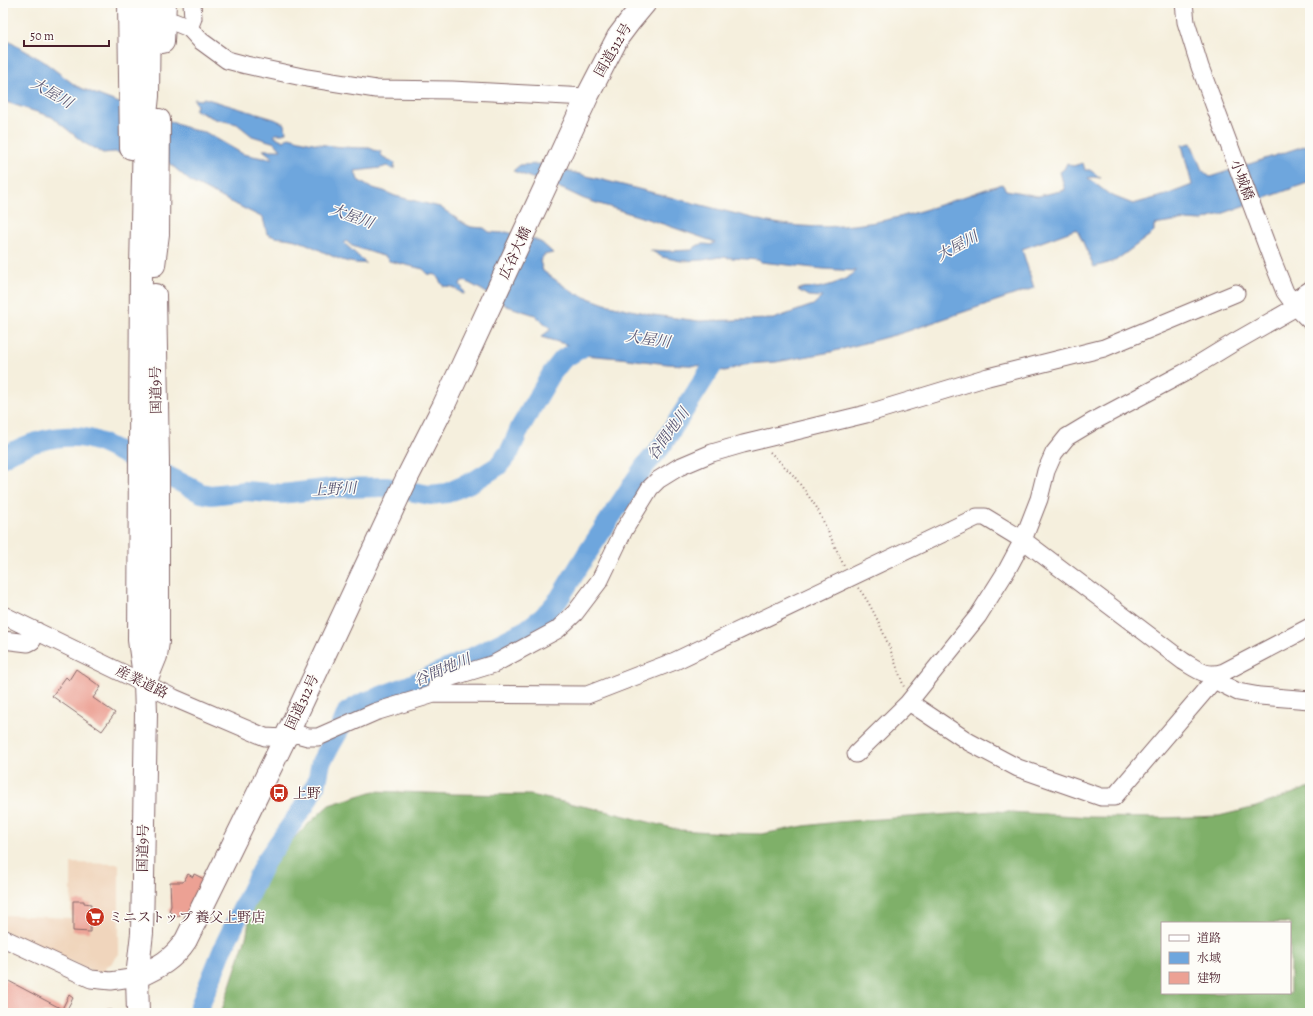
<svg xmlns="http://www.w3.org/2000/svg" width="1313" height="1016" font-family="Alegreya,'Noto Serif JP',serif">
  <rect width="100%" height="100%" fill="#fdfcf7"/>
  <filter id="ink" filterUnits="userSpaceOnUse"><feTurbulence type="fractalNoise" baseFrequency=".025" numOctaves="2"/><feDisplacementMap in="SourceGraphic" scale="8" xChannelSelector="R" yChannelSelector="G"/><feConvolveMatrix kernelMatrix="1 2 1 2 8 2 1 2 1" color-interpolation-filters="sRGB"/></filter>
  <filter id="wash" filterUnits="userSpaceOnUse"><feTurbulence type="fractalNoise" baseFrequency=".012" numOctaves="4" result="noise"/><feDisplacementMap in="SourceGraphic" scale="16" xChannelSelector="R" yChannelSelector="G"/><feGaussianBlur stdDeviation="0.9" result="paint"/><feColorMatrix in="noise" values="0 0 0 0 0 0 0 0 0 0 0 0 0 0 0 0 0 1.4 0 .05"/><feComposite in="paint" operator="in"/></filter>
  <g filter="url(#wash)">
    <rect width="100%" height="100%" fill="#f5efdd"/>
    <path fill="#f0d5bc" d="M71 863 119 864V954L111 964 105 967 106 972 97 973 3 930 5 915 71 918Z"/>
    <path fill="#7fb069" stroke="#64684a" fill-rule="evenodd" d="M1310 787V1013H221L247 934 253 894 278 854 305 827 329 805 374 791 454 794 530 795 601 810 680 830 726 833 762 834 804 826 837 822 994 811 1091 817 1161 818 1219 816 1256 807ZM1162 923H1290V993H1162Z"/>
    <path fill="#6ea6dd" stroke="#5c6284" d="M3 38 43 61 76 86 103 97 193 130 205 132 243 154 263 158H273L263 150H281L275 143 252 136 237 124 215 119 195 110 197 106 194 99 201 100 204 98 274 119 285 124 286 132 283 134H276L274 136 284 141 289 137C315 145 342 148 370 148L374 150 381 152V155C385 159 391 160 396 164L394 166 395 169H392L387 166 381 168 355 171 358 180 369 187 384 191 395 196 440 207 463 223 471 227 484 228 489 232 501 233 506 232 534 239 542 243 553 253 544 255 540 261 543 271 574 293 605 304 653 315 699 321 773 319 813 305 822 297 808 296 798 290C805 286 810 288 817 288 829 286 848 280 856 271L823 269 761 262 758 260 719 257 703 260 681 261 662 257 650 250 669 251 692 250C697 244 703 243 711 245L715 242 663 224 584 199 565 190 513 171 520 165 540 164 768 222C807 229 847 228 886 220 925 212 963 196 1002 184L1006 190 1038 196 1065 190 1060 172 1064 169 1067 163 1073 166 1083 163 1085 170H1090L1101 178 1093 177 1088 178 1110 195 1133 204 1166 195 1192 185 1182 145 1191 143 1202 170 1210 177 1310 144V182L1202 221 1185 220 1154 225V232L1115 261 1094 267 1077 229 1022 249 1034 288 902 333 831 352 776 362 747 364 725 371 715 370 704 366 667 364 620 358 583 355 563 360 575 347 541 337 551 329 535 315 507 306 482 290 465 281H462L460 284 465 293 463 294 453 287 443 286 436 275 428 274 423 269 389 261 386 257 352 246 346 241 344 243 366 263C338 266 317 244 291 239 281 237 278 239 267 234L263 218 191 182 168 162 115 152 103 153 84 143 52 117 3 101Z"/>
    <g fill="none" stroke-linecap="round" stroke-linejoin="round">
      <path stroke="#6ea6dd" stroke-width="20" d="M3 457C27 443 57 433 85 438 101 441 116 450 130 457 154 469 178 481 201 493L211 495 246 491 282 494 333 488 387 487 430 495 447 493 474 481 498 466 510 451 521 426 552 373 563 359 588 344
        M197 1013 225 944 265 862 305 805 317 782 321 762 340 729 347 712 362 703 410 685 467 660 526 630 543 617 559 599 586 555 644 467 661 447 713 365 727 347"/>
    </g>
    <g id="blocks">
      <path fill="#eca194" d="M76 669 101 687 93 698 115 713 102 731 52 696 66 677 69 680Z
        M188 874 193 877 194 874 204 879 186 914 182 912 179 916H175L169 911 171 906 170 882H183Z
        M73 901H84V903L91 904 90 932 73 931Z
        M3 978 62 1009 69 995 73 998 66 1011 68 1012 67 1013H3Z
        M112 1010V1013H89V1011Z"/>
    </g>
  </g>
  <g filter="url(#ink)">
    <use href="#blocks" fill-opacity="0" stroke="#866869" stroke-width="1"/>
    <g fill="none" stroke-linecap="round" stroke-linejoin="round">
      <g stroke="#866869" stroke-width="19">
        <path id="minor" d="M1184 3 1186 22 1200 67 1273 262 1285 292 1296 307 1310 321
          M174 22 189 28 201 41 227 60 246 65 307 78 376 89 452 90 587 97
          M189 28 193 18 192 3
          M1292 302 1310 290
          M3 615 174 698 265 737 284 738 297 734 308 737H318L375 712 434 694 587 695 675 661 977 517H985L1023 540 1183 661C1198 670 1206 678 1224 672L1310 627
          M3 640 28 643 32 641 37 631
          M1214 680 1238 692 1260 696 1310 700
          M434 694 437 686 445 679 494 664 557 630 575 613 600 580 624 530 650 488 658 480 679 467 712 453 743 444 866 414 988 377 1104 348 1236 293
          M909 702 969 742 1018 768 1101 797H1114L1214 680
          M856 754 908 703 978 616 1007 570 1023 540 1039 499 1046 471 1054 453 1067 437 1092 422 1184 373 1233 343 1296 307
          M3 938 91 979 111 981 137 977"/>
      </g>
      <g stroke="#866869" stroke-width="24">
        <path id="highway" d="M129 3 131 148
          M163 42 165 3
          M154 265 158 234 159 120
          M145 683 156 656 158 642V460L155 295
          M137 977C159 967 173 960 186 940L293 722 408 476 443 407 587 97 618 37 630 21 645 3
          M138 1013 137 977 142 933 146 713 145 683 139 640 141 268 144 133 148 96 149 3"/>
      </g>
      <path stroke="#866869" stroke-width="2" stroke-dasharray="1 3" stroke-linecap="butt" d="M770 452 794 476 817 508 844 566
        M858 588C877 610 894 659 904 687"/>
      <use href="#minor" stroke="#fff" stroke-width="17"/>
      <use href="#highway" stroke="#fff" stroke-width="22"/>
    </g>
  </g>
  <defs>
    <g id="bus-disc" transform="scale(1)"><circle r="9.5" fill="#c8321e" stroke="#fdfcf7"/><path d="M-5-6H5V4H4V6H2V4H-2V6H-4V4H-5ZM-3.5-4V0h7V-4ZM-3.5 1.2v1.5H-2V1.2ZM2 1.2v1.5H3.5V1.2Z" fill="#fff"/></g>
    <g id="supermarket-disc" transform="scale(1)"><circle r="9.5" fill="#c8321e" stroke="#fdfcf7"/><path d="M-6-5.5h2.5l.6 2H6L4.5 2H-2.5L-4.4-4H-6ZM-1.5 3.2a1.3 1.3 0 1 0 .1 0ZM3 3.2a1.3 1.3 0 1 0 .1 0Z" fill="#fff"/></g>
  </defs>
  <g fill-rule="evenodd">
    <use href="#bus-disc" x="279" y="793"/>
    <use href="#supermarket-disc" x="95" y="917"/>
  </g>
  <g text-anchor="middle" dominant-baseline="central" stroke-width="3" stroke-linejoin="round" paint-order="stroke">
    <g font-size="14" fill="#4a1f2b" stroke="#fdfcf7">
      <text transform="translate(613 50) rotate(-60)">国道312号</text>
      <text transform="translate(1242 180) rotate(70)">小城橋</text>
      <text transform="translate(515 253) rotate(-65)">広谷大橋</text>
      <text transform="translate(156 390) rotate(-91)">国道9号</text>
      <text transform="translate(142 682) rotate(26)">産業道路</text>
      <text transform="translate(302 702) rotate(-65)">国道312号</text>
      <text transform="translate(143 848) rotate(-89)">国道9号</text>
    </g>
    <g font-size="14" fill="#4a1f2b" stroke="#fdfcf7" text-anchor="start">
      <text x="293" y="793">上野</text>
      <text x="109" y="917">ミニストップ 養父上野店</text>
    </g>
    <g font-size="15" font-style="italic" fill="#585572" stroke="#fdfcf7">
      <text transform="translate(52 93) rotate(30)">大屋川</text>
      <text transform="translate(352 216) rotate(20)">大屋川</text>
      <text transform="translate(957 246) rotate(-29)">大屋川</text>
      <text transform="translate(648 339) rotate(8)">大屋川</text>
      <text transform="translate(668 434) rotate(-54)">谷間地川</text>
      <text transform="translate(334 489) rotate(-3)">上野川</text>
      <text transform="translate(442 670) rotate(-23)">谷間地川</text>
    </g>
  </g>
  <rect width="1313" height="1016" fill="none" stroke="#fdfcf7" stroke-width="16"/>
  <rect x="1161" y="922" width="130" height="72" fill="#fdfcf7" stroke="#b5a4a5"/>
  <rect x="1169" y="935" width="20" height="6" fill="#ffffff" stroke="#b5a4a5"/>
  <text x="1197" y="942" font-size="12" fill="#4a1f2b">道路</text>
  <rect x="1169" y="952" width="20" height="12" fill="#6ea6dd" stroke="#b5a4a5"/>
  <text x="1197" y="962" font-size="12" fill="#4a1f2b">水域</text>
  <rect x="1169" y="972" width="20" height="12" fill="#eca194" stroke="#b5a4a5"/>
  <text x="1197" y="982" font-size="12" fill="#4a1f2b">建物</text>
  <path d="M24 40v6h85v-6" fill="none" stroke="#4a1f2b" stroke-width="2"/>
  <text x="30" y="40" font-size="12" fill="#4a1f2b" stroke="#fdfcf7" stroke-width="3" paint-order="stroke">50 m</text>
</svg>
